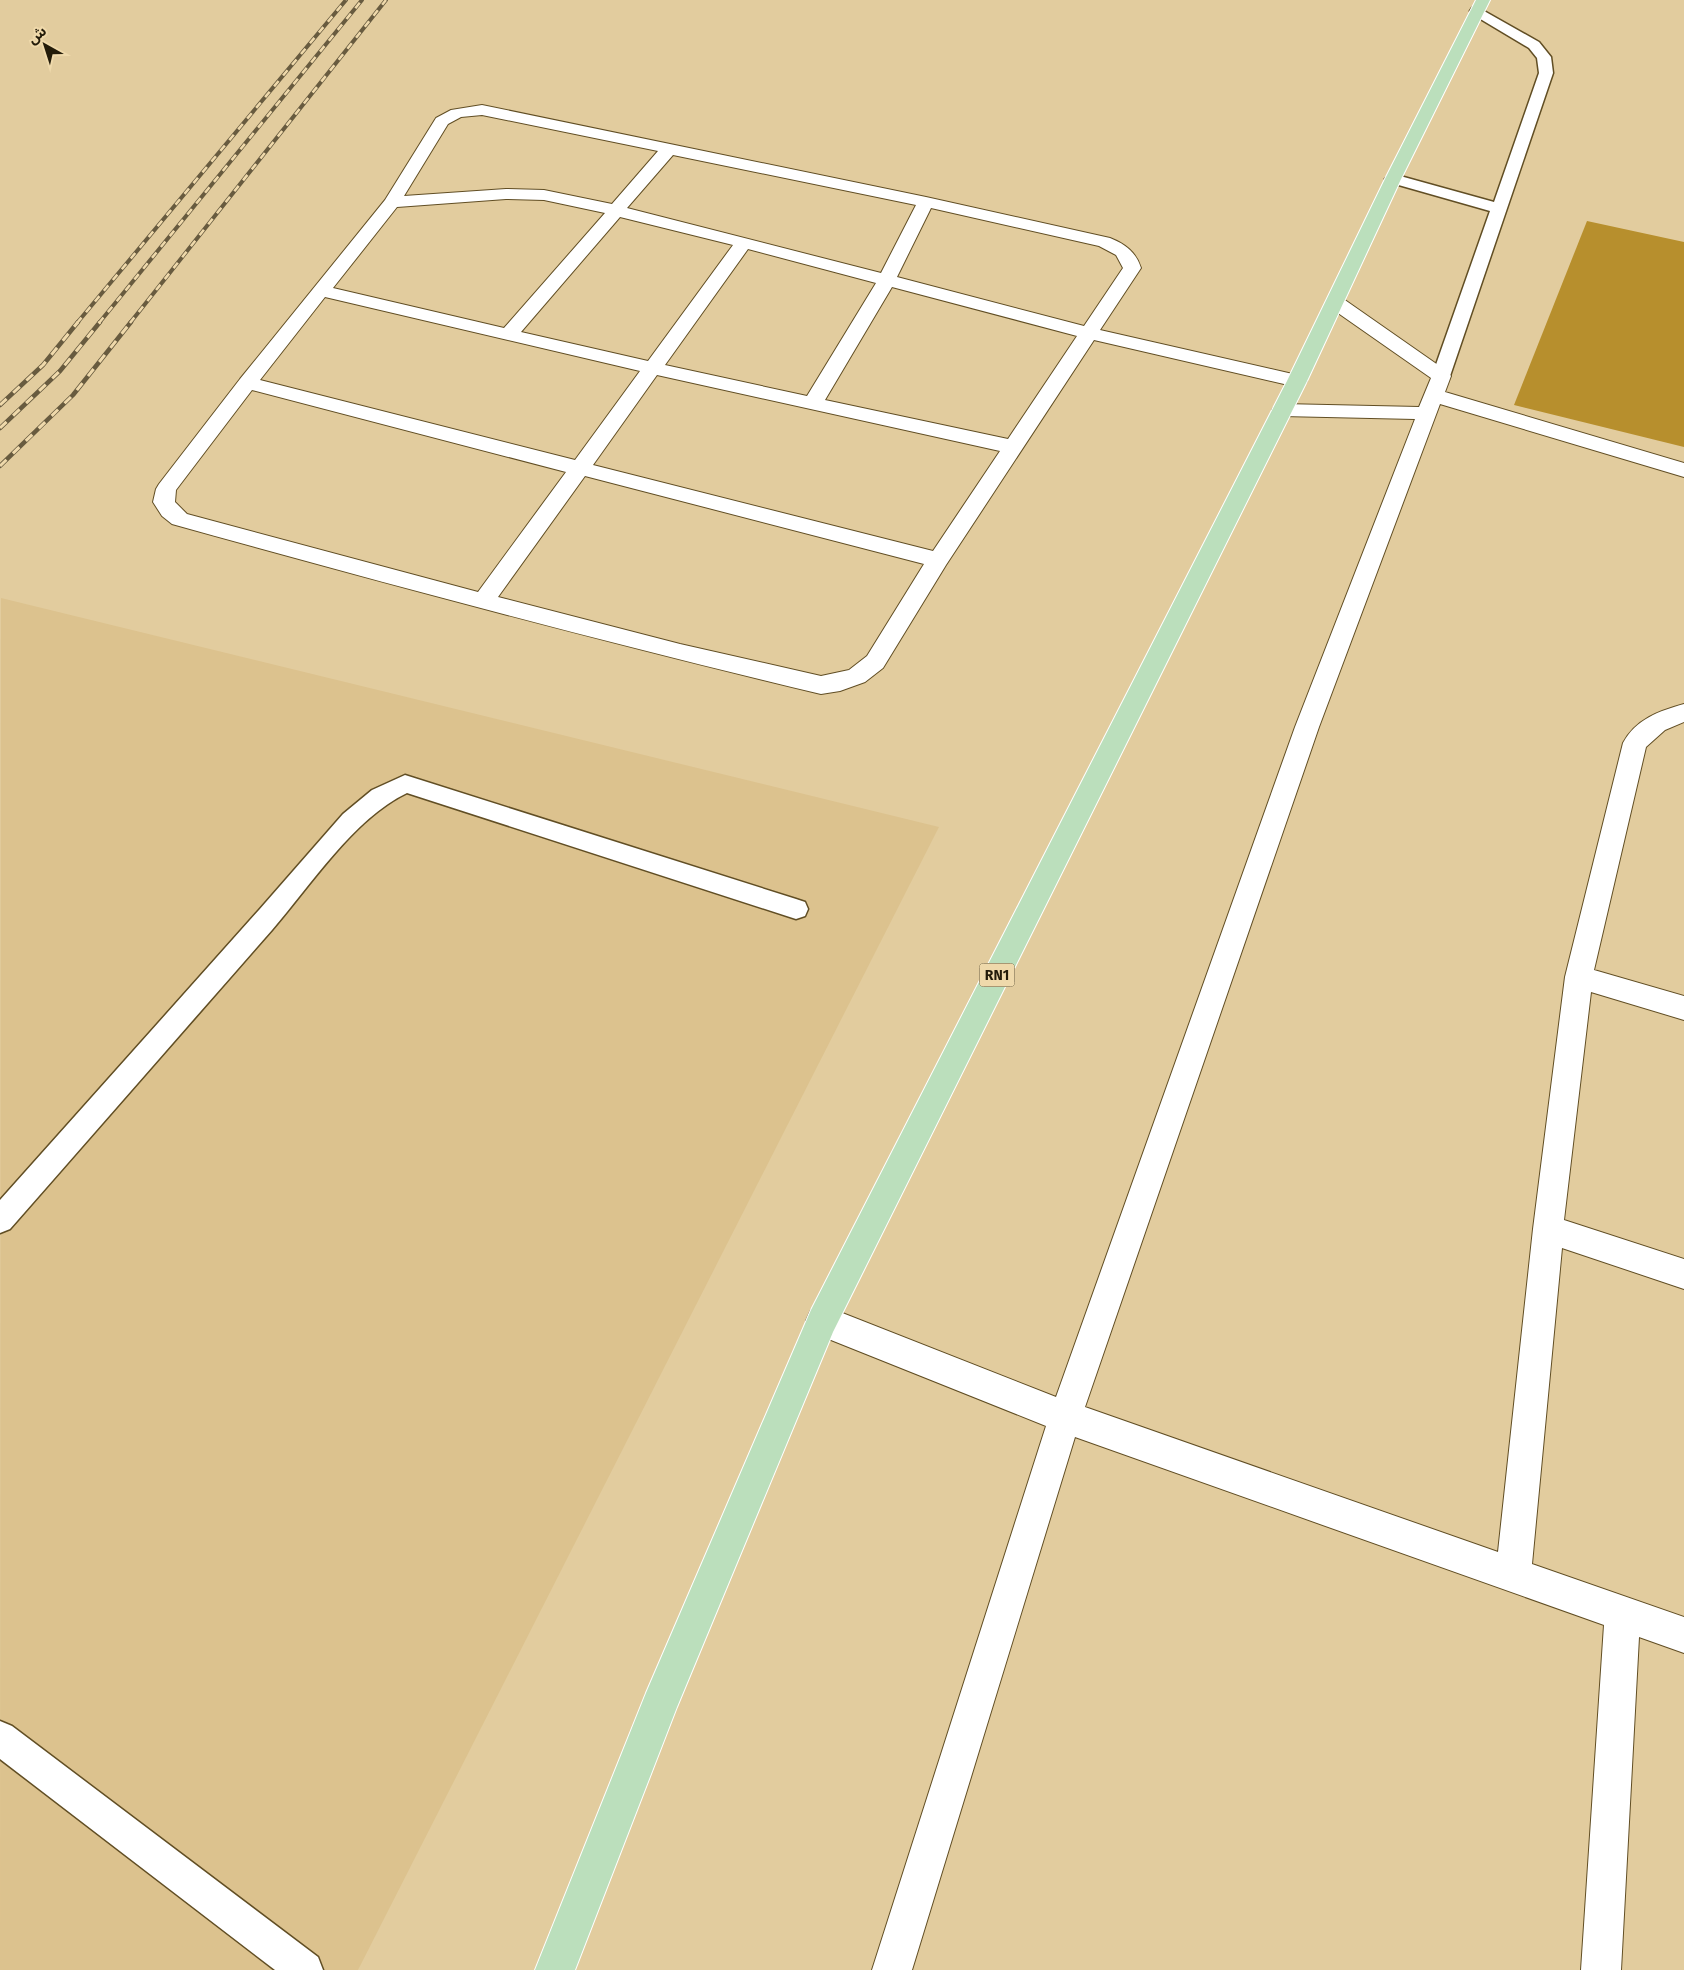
<svg xmlns="http://www.w3.org/2000/svg" width="1684" height="1970" font-family="'Fira Sans','Noto Sans Arabic',sans-serif">
  <rect width="100%" height="100%" fill="#e2cc9e"/>
  <path fill="#dcc28e" d="M1 598 939 827 358 1970H0Z"/>
  <path fill="#b78f2d" d="M1587 221 1684 242V447L1514 405Z"/>
  <g fill="none" stroke-linecap="round" stroke-linejoin="round">
    <g stroke="#614e24" stroke-width="3">
      <path id="service" d="M1477 7 1539 42 1551 57 1553 73 1450 376 1447 380 1441 381 1435 380 1432 376 1490 211 1388 182 1385 179 1388 176 1393 174 1494 202 1539 73 1537 58 1529 48 1472 14 1470 11 1472 8Z
        M405 775 796 899 805 902 808 909 805 916 796 919 407 793C353 819 311 885 272 930 184 1030 97 1130 10 1229L0 1233V1200L259 910 343 814 372 790Z
        M0 1721 12 1726 318 1957 323 1970H275L0 1759Z"/>
    </g>
    <g stroke="#614e24" stroke-width="2">
      <path id="minor" d="M482 105 926 197 1110 238C1125 244 1136 252 1141 268L1100 330 1297 375 1304 377 1307 381 1304 385 1297 387 1094 340 946 565 883 668 865 682 840 691 821 694C603 642 388 584 172 524L162 516 153 502 156 489 159 484 240 379 385 200 436 118 451 110ZM482 115 658 151 612 204 544 190 506 189 404 196 448 124 461 117ZM673 155 916 205 881 273 627 208ZM506 199 544 200 605 213 504 328 333 288 397 207ZM931 208 1099 246 1116 255 1123 268 1084 326 897 277ZM620 217 733 245 648 361 521 332ZM748 249 876 283 807 396 665 365ZM892 287 1077 336 1008 439 825 400ZM325 297 640 371 575 460 260 380ZM657 375 1000 451 933 551 593 465ZM252 390 566 472 478 592 187 514 175 502 176 490ZM585 476 924 564 867 656 849 670 821 676 680 644 498 597Z
        M1335 296 1342 298 1448 372 1451 376 1445 392 1684 463V477L1440 404 1319 727 1085 1407 1498 1552 1533 1229 1565 977 1623 743C1636 719 1659 711 1684 704V722L1665 730 1646 747 1594 970 1684 996V1020L1591 992 1564 1220 1684 1259V1289L1562 1248 1532 1564 1684 1617V1653L1639 1637 1621 1970H1581L1604 1625 1075 1437 912 1970H872L1046 1426 811 1332 806 1321 811 1310 822 1305 1056 1397 1295 727 1415 419 1282 416 1275 414 1272 410 1275 406 1282 404 1419 407 1431 378 1328 306 1326 302 1328 298Z"/>
    </g>
    <g stroke="#fff" stroke-width="2">
      <path id="primary" d="M1476 0H1490L1401 179 1307 381 833 1332 677 1707 575 1970H535L646 1693 811 1310 1287 381 1385 179Z"/>
    </g>
    <use href="#service" fill="#fff" fill-rule="evenodd"/>
    <use href="#minor" fill="#fff" fill-rule="evenodd"/>
    <use href="#primary" fill="#bbdfbc" fill-rule="evenodd"/>
    <g stroke="#685b3f" stroke-width="4">
      <path id="rail-far1" d="M77 323 346 0
        M99 323 362 0
        M130 323 386 0"/>
    </g>
    <g stroke="#685b3f" stroke-width="4.5">
      <path id="rail" d="M0 405 43 365 78 322
        M0 428 60 371 100 322
        M0 466 73 395 131 322"/>
    </g>
    <use href="#rail-far1" stroke="#efd9ab" stroke-width="2.5" stroke-dasharray="7" stroke-linecap="butt"/>
    <use href="#rail" stroke="#efd9ab" stroke-width="3" stroke-dasharray="9" stroke-linecap="butt"/>
  </g>
  <g text-anchor="middle" dominant-baseline="central" stroke-width="4.5" stroke-linejoin="round" paint-order="stroke">
    <rect fill="#efd9ab" stroke="#60543a" stroke-width="1" x="979.5" y="963.5" width="35" height="23" rx="4"/>
    <g font-size="14" font-weight="bold" fill="#231b09">
      <text x="997" y="975">RN1</text>
    </g>
  </g>
  <g transform="translate(45 45) rotate(321)" stroke="#efd9ab" stroke-width="4" paint-order="stroke">
  <path d="M0-4L9 19L0 12L-9 19Z" fill="#231b09"/>
  <text y="-8" font-size="14" font-weight="bold" text-anchor="middle" fill="#231b09">ش</text>
  </g>
</svg>
